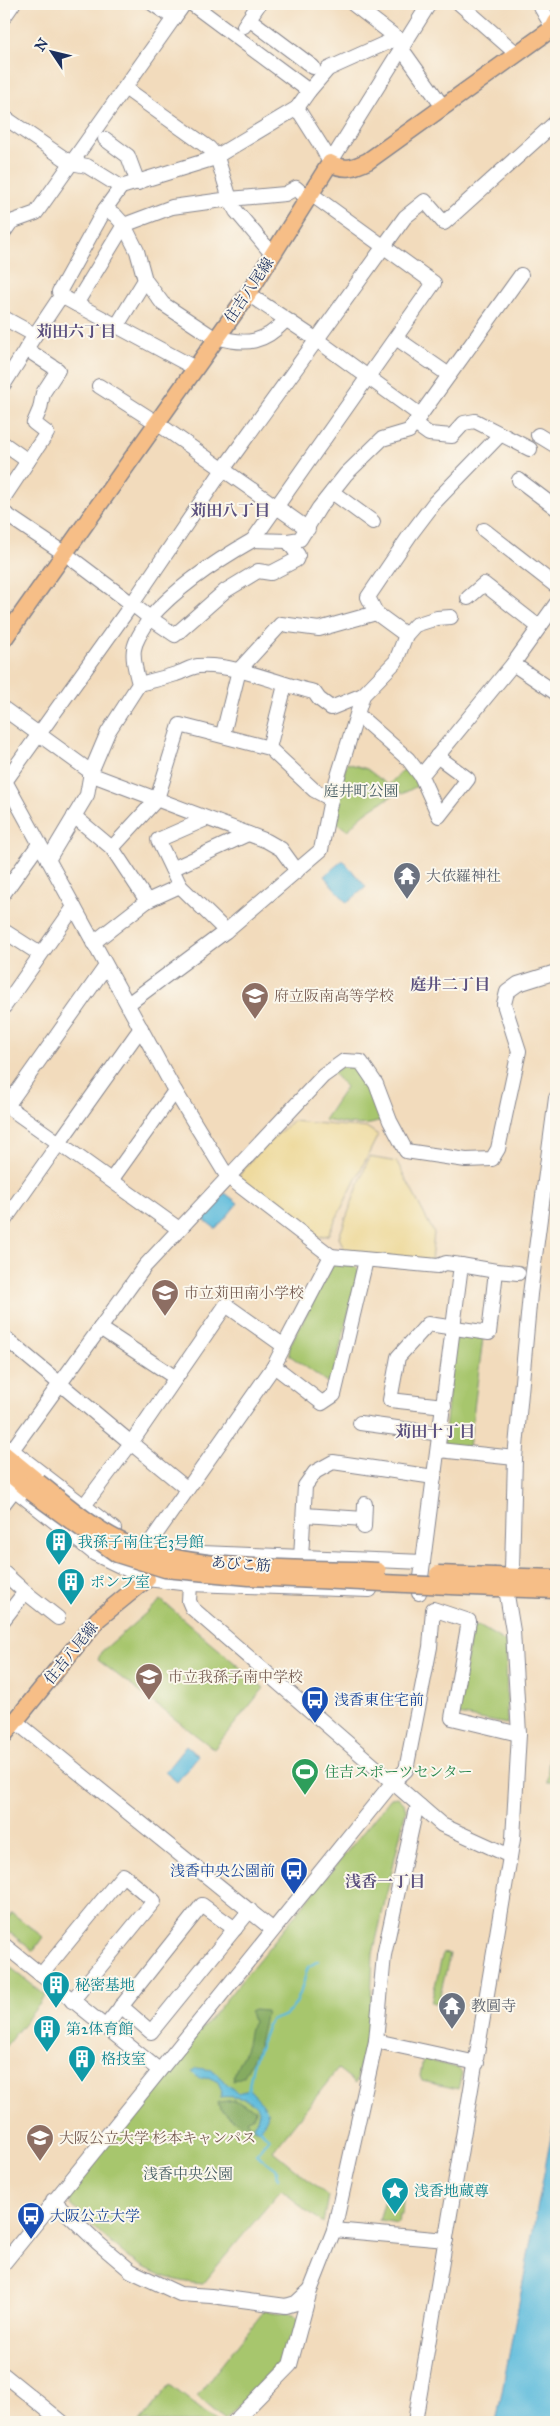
<svg xmlns="http://www.w3.org/2000/svg" width="560" height="2426" font-family="'IM FELL Great Primer','Noto Serif JP',serif">
	<style>
		.green { fill: #a7c66d; stroke: #617a66 }
		.forest { fill: #85ab60; stroke: #506d5f }
		.sand { fill: #eeda9e; stroke: #84847e }
		.water { fill: #5ebcdc; stroke: #3c769d }
		.lines { fill: none; stroke-linecap: round; stroke-linejoin: round }
		.stream { stroke: #5ebcdc; stroke-width: 2.5 }
		.minor-casing { stroke: #86858d; stroke-width: 16 }
		.major-casing { stroke: #86858d; stroke-width: 19 }
		.minor { stroke: #fff; stroke-width: 14 }
		.major { stroke: #f6be87; stroke-width: 16 }
		.major-bridge-casing { stroke: #86858d; stroke-width: 19; stroke-linecap: butt }
		.major-bridge { stroke: #f6be87; stroke-width: 16 }
		.labels { text-anchor: middle; stroke-width: 4; stroke-linejoin: round; paint-order: stroke }
		.street-label { font-size: 15px; fill: #1b2f5e; stroke: #fbf7ec }
		.park-label { font-size: 15px; fill: #455c62; stroke: #fbf7ec }
		.worship-label { font-size: 15px; fill: #5b616d; stroke: #fbf7ec; text-anchor: start }
		.education-label { font-size: 15px; fill: #785e54; stroke: #fbf7ec; text-anchor: start }
		.culture-label { font-size: 15px; fill: #0d838f; stroke: #fbf7ec; text-anchor: start }
		.transit-label { font-size: 15px; fill: #164399; stroke: #fbf7ec; text-anchor: start }
		.leisure-label { font-size: 15px; fill: #27864d; stroke: #fbf7ec; text-anchor: start }
		.neighbourhood-label { font-size: 16px; font-weight: bold; fill: #5c517f; stroke: #fbf7ec }
	</style>
	<rect width="100%" height="100%" fill="#fbf7ec"/>
	<filter id="ink" filterUnits="userSpaceOnUse"><feTurbulence type="fractalNoise" baseFrequency=".02" numOctaves="2"/><feDisplacementMap in="SourceGraphic" scale="10" xChannelSelector="R" yChannelSelector="G"/><feConvolveMatrix kernelMatrix="1 2 1 2 8 2 1 2 1" color-interpolation-filters="sRGB"/></filter>
	<filter id="wash" filterUnits="userSpaceOnUse"><feTurbulence type="fractalNoise" baseFrequency=".0096" numOctaves="4" result="noise"/><feDisplacementMap in="SourceGraphic" scale="20" xChannelSelector="R" yChannelSelector="G"/><feGaussianBlur stdDeviation="1.12" result="paint"/><feColorMatrix in="noise" values="0 0 0 0 0 0 0 0 0 0 0 0 0 0 0 0 0 1.4 0 .05"/><feComposite in="paint" operator="in"/></filter>
	<g filter="url(#wash)">
		<rect width="100%" height="100%" fill="#f2dbbc"/>
		<g class="green">
			<path d="M 347,763 L 367,769 L 388,785 L 410,764 L 421,784 L 402,794 L 399,792 C 381,803 360,813 348,831 L 331,818 Z"/>
			<path d="M 344,1065 L 361,1068 L 384,1110 L 382,1120 C 365,1129 342,1123 324,1120 L 346,1087 L 333,1073 Z"/>
			<polygon points="334,1263 355,1266 359,1270 331,1385 289,1355 290,1345"/>
			<polygon points="462,1334 483,1338 469,1448 446,1445 444,1442 454,1343"/>
			<polygon points="161,1600 264,1688 214,1749 98,1660 101,1652"/>
			<polygon points="479,1626 506,1642 507,1724 458,1715 472,1627"/>
			<polygon points="551,1730 556,1730 556,1782 547,1782"/>
			<path d="M 398,1797 L 404,1803 L 406,1809 L 373,1954 L 370,2023 L 356,2083 L 338,2069 L 273,2151 L 328,2196 L 323,2223 L 281,2190 L 202,2284 C 140,2279 115,2246 72,2206 L 68,2197 L 71,2189 L 391,1798 Z"/>
			<polygon points="12,1913 43,1937 33,1951 4,1928 4,1924"/>
			<polygon points="443,1953 450,1954 438,2004 431,2002"/>
			<polygon points="4,1962 46,1996 4,2048"/>
			<polygon points="423,2059 458,2068 462,2073 458,2089 422,2081 420,2076"/>
			<polygon points="390,2183 404,2185 402,2214 399,2214 398,2223 379,2220"/>
			<polygon points="264,2311 294,2314 298,2319 287,2355 225,2420 197,2396"/>
			<polygon points="170,2385 217,2422 140,2422"/>
		</g>
		<g class="forest">
			<path d="M 254,2010 L 266,2011 L 258,2048 L 244,2076 L 233,2081 C 235,2067 243,2058 247,2044 C 249,2036 248,2029 253,2022 L 250,2012 Z"/>
			<polygon points="235,2100 255,2109 254,2116 247,2120 252,2126 245,2128 220,2109 218,2102"/>
		</g>
		<g class="sand">
			<polygon points="292,1121 368,1128 378,1135 328,1235 315,1238 237,1178 257,1153"/>
			<polygon points="369,1157 397,1162 434,1233 431,1261 345,1252 339,1237"/>
		</g>
		<g class="water">
			<polygon points="343,860 366,887 347,903 324,876"/>
			<polygon points="225,1193 238,1203 216,1229 203,1219"/>
			<polygon points="186,1746 198,1756 177,1782 165,1772"/>
			<path d="M 197,2068 L 212,2070 L 237,2093 L 250,2090 C 264,2106 277,2111 258,2130 L 253,2127 C 271,2101 240,2095 220,2097 L 222,2091 L 218,2082 L 208,2077 L 199,2079 L 192,2072 Z"/>
			<polygon points="556,2111 556,2422 496,2422"/>
		</g>
		<g class="lines">
			<g class="stream">
				<path d="M 248,2091 L 253,2064 L 268,2025 L 272,2019 C 299,2017 301,1988 308,1967 L 318,1961"/>
				<polyline points="260,2129 269,2138 256,2154 277,2170 278,2178"/>
			</g>
		</g>
	</g>
	<g filter="url(#ink)">
		<g class="lines">
			<defs>
				<g id="minor">
					<polyline points="153,4 174,18 184,4"/>
					<polyline points="192,4 309,91 297,108 323,149 330,163"/>
					<polyline points="353,4 397,38"/>
					<polyline points="460,4 517,54"/>
					<polyline points="539,4 553,28"/>
					<polyline points="4,17 13,4"/>
					<polyline points="249,19 313,67"/>
					<polyline points="244,26 259,4"/>
					<polyline points="401,48 443,107"/>
					<polyline points="309,91 328,69 397,38 404,43"/>
					<polyline points="4,117 71,163 87,166 121,187"/>
					<polyline points="105,139 128,156 138,183"/>
					<polyline points="330,163 429,4"/>
					<path d="M 311,194 L 434,283 L 253,540 C 216,561 178,586 150,618 L 175,635 L 225,591 L 258,571 L 271,573 L 296,560 L 298,555 L 288,541 L 300,539 L 319,508 L 346,474 L 382,439 L 409,431 L 521,275"/>
					<polyline points="105,209 115,215 124,225 172,207 230,199 217,157 209,148 125,88"/>
					<polyline points="124,225 137,251 145,280 163,304 216,339"/>
					<polyline points="4,232 11,222 36,213 174,18"/>
					<polyline points="273,255 236,211 230,199 285,194 296,188 308,199"/>
					<polyline points="248,294 317,340 420,415"/>
					<polyline points="61,296 195,368"/>
					<polyline points="76,304 124,225"/>
					<polyline points="4,318 35,335 4,384"/>
					<polyline points="116,327 145,280"/>
					<polyline points="35,335 61,296 59,292 105,209 121,187 212,159 297,108"/>
					<path d="M 217,337 C 247,346 264,343 286,320"/>
					<polyline points="396,338 449,375"/>
					<polyline points="99,386 157,423 308,529"/>
					<polyline points="415,424 429,434 452,436 464,423 475,421 530,449"/>
					<polyline points="538,435 556,446"/>
					<polyline points="4,444 28,461 47,433 34,423 40,409 43,393 58,370 26,349"/>
					<polyline points="519,480 556,508"/>
					<polyline points="332,492 373,522"/>
					<polyline points="4,497 28,461"/>
					<polyline points="4,513 71,558 132,604 4,783"/>
					<polyline points="484,530 556,586"/>
					<polyline points="253,540 288,541"/>
					<polyline points="468,598 484,584 539,627"/>
					<polyline points="406,635 376,613 368,597 410,535 435,502 497,438 498,433"/>
					<polyline points="513,664 556,693"/>
					<path d="M 139,684 C 151,681 164,678 176,674 C 183,672 191,667 198,666 C 234,663 278,684 314,692 L 319,699 L 331,708 L 363,695"/>
					<polyline points="4,709 91,772"/>
					<polyline points="358,715 408,759 421,776 439,816 468,779 437,756"/>
					<polyline points="223,734 239,670 281,624 319,629 376,613"/>
					<polyline points="269,748 285,685"/>
					<polyline points="90,774 267,841 281,849 297,871"/>
					<polyline points="421,776 513,664 556,604"/>
					<polyline points="4,779 175,1091 227,1176 331,1256"/>
					<polyline points="74,816 112,848 147,901"/>
					<polyline points="112,848 157,799 180,725 269,748 314,790 331,799"/>
					<path d="M 48,860 L 87,795 L 91,772 L 108,732 L 139,684 C 130,649 131,648 150,618 L 132,604 L 222,471 L 405,217 L 425,201 L 444,223 L 556,122"/>
					<polyline points="172,869 248,834"/>
					<polyline points="180,886 158,840 206,819"/>
					<polyline points="4,893 39,844"/>
					<polyline points="4,931 40,954"/>
					<polyline points="93,943 147,901 180,886 226,931"/>
					<polyline points="128,1004 226,931 321,850 331,799 363,695 396,661 406,635 415,625 437,618 451,617"/>
					<polyline points="4,1007 74,907"/>
					<polyline points="141,1028 59,1143 179,1229"/>
					<polyline points="4,1104 59,1143 4,1221"/>
					<polyline points="7,1106 106,966"/>
					<polyline points="112,1179 175,1091"/>
					<polyline points="496,1271 518,1273"/>
					<polyline points="100,1328 176,1378"/>
					<polyline points="4,1337 131,1443 83,1507"/>
					<polyline points="274,1366 322,1403 334,1395 366,1260"/>
					<polyline points="444,1406 390,1400 398,1357 428,1324 489,1333 496,1271 461,1265"/>
					<polyline points="360,1423 441,1434"/>
					<polyline points="4,1444 114,1529"/>
					<polyline points="12,1450 145,1266 323,1076 344,1061 361,1062 376,1084 390,1121 406,1151 466,1160 492,1159 498,1149 519,1051 504,1004 507,992 518,984 556,972"/>
					<polyline points="439,1450 515,1458"/>
					<polyline points="4,1481 95,1554 147,1579 190,1584 370,1590"/>
					<polyline points="186,1488 131,1443 226,1305 284,1346 331,1256 438,1266 446,1263 461,1265 419,1593"/>
					<polyline points="4,1503 14,1490"/>
					<polyline points="304,1515 364,1519"/>
					<polyline points="364,1527 365,1504"/>
					<polyline points="149,1544 274,1366 284,1346"/>
					<polyline points="178,1552 423,1562"/>
					<polyline points="301,1558 305,1486 315,1472 333,1462 434,1477"/>
					<polyline points="4,1573 25,1592 4,1619"/>
					<polyline points="190,1584 189,1601 192,1608 420,1806 442,1825 510,1856"/>
					<polyline points="25,1592 58,1618"/>
					<polyline points="15,1721 272,1929"/>
					<polyline points="4,1945 159,2070"/>
					<polyline points="41,1975 123,1875 154,1901 72,2001"/>
					<polyline points="121,2006 151,2032 250,1910"/>
					<polyline points="105,2027 202,1905 235,1929"/>
					<polyline points="376,2041 477,2063"/>
					<polyline points="53,2200 98,2243 131,2271 180,2294 211,2296 286,2306 296,2303 309,2291"/>
					<polyline points="334,2230 446,2240"/>
					<polyline points="4,2263 393,1782 406,1770 430,1647 433,1609 469,1621 452,1718 519,1734"/>
					<polyline points="4,2375 62,2422"/>
					<polyline points="234,2422 290,2365 310,2291 334,2230 376,2041 384,1955 415,1813 420,1806"/>
					<polyline points="415,2422 513,1839 519,1734 513,1631 507,1595 512,1569 515,1458 530,1294 556,1098"/>
				</g>
				<g id="major">
					<path d="M 4,639 L 248,294 L 330,163 C 345,171 353,168 368,161 L 553,28 L 556,22"/>
					<polyline points="4,1454 38,1482"/>
					<polyline points="4,1469 31,1492"/>
					<polyline points="495,1576 556,1578"/>
					<polyline points="495,1588 556,1590"/>
					<polyline points="4,1735 98,1619 147,1579"/>
				</g>
			</defs>
			<use href="#minor" class="minor-casing"/>
			<use href="#major" class="major-casing"/>
			<use href="#minor" class="minor"/>
			<use href="#major" class="major"/>
			<defs>
				<g id="major-bridge">
					<path d="M 38,1482 C 65,1503 93,1529 125,1543 C 196,1573 301,1567 378,1571"/>
					<polyline points="31,1492 117,1554 165,1569 249,1577 495,1588"/>
					<polyline points="438,1574 495,1576"/>
				</g>
			</defs>
			<use href="#major-bridge" class="major-bridge-casing"/>
			<use href="#major-bridge" class="major-bridge"/>
		</g>
	</g>
	<defs>
		<symbol id="temple-pin" viewBox="-11 -11 22 30"><path d="M0 17L-7.5 6A9.5 9.5 0 1 1 7.5 6Z" fill="#6b7280" stroke="#fbf7ec"/><path d="M0-6L5-2H3V0L6.5 2.5H4V6H1.5V3h-3V6H-4V2.5H-6.5L-3 0V-2H-5Z" fill="#fff"/></symbol>
		<symbol id="school-pin" viewBox="-11 -11 22 30"><path d="M0 17L-7.5 6A9.5 9.5 0 1 1 7.5 6Z" fill="#8d6e63" stroke="#fbf7ec"/><path d="M0-5L7-2L0 1L-7-2ZM-4 1L0 2.5L4 1V4Q0 6-4 4Z" fill="#fff"/></symbol>
		<symbol id="building-pin" viewBox="-11 -11 22 30"><path d="M0 17L-7.5 6A9.5 9.5 0 1 1 7.5 6Z" fill="#0f9aa8" stroke="#fbf7ec"/><path d="M-4-6H4V6H1V3H-1V6H-4ZM-2.5-4.3h1.7v1.8h-1.7ZM.8-4.3h1.7v1.8H.8ZM-2.5-1h1.7V.8h-1.7ZM.8-1h1.7V.8H.8Z" fill="#fff"/></symbol>
		<symbol id="bus-pin" viewBox="-11 -11 22 30"><path d="M0 17L-7.5 6A9.5 9.5 0 1 1 7.5 6Z" fill="#1a4fb4" stroke="#fbf7ec"/><path d="M-5-6H5V4H4V6H2V4H-2V6H-4V4H-5ZM-3.5-4V0h7V-4ZM-3.5 1.2v1.5H-2V1.2ZM2 1.2v1.5H3.5V1.2Z" fill="#fff"/></symbol>
		<symbol id="stadium-pin" viewBox="-11 -11 22 30"><path d="M0 17L-7.5 6A9.5 9.5 0 1 1 7.5 6Z" fill="#2e9e5b" stroke="#fbf7ec"/><path d="M0-5a6.5 5 0 1 0 0 10a6.5 5 0 1 0 0-10ZM-3.5-1.8h7v3.6h-7Z" fill="#fff"/></symbol>
		<symbol id="university-pin" viewBox="-11 -11 22 30"><path d="M0 17L-7.5 6A9.5 9.5 0 1 1 7.5 6Z" fill="#8d6e63" stroke="#fbf7ec"/><path d="M0-5L7-2L0 1L-7-2ZM-4 1L0 2.5L4 1V4Q0 6-4 4Z" fill="#fff"/></symbol>
		<symbol id="sight-pin" viewBox="-11 -11 22 30"><path d="M0 17L-7.5 6A9.5 9.5 0 1 1 7.5 6Z" fill="#0f9aa8" stroke="#fbf7ec"/><path d="M0-6L1.8-2.2L6-1.7L2.9 1.2L3.7 5.4L0 3.3L-3.7 5.4L-2.9 1.2L-6-1.7L-1.8-2.2Z" fill="#fff"/></symbol>
	</defs>
	<g fill-rule="evenodd">
		<use href="#temple-pin" x="391" y="860" width="32" height="43"/>
		<use href="#school-pin" x="239" y="980" width="32" height="43"/>
		<use href="#school-pin" x="149" y="1277" width="32" height="43"/>
		<use href="#building-pin" x="43" y="1526" width="32" height="43"/>
		<use href="#building-pin" x="55" y="1566" width="32" height="43"/>
		<use href="#school-pin" x="133" y="1661" width="32" height="43"/>
		<use href="#bus-pin" x="299" y="1684" width="32" height="43"/>
		<use href="#stadium-pin" x="289" y="1756" width="32" height="43"/>
		<use href="#bus-pin" x="278" y="1855" width="32" height="43"/>
		<use href="#building-pin" x="40" y="1969" width="32" height="43"/>
		<use href="#temple-pin" x="436" y="1990" width="32" height="43"/>
		<use href="#building-pin" x="31" y="2013" width="32" height="43"/>
		<use href="#building-pin" x="66" y="2043" width="32" height="43"/>
		<use href="#university-pin" x="24" y="2122" width="32" height="43"/>
		<use href="#sight-pin" x="379" y="2175" width="32" height="43"/>
		<use href="#bus-pin" x="15" y="2200" width="32" height="43"/>
	</g>
	<g class="labels">
		<g class="street-label">
			<text transform="translate(249 290) rotate(-56)" y="5">住吉八尾線</text>
			<text transform="translate(241 1564) rotate(4)" y="5">あびこ筋</text>
			<text transform="translate(71 1653) rotate(-51)" y="5">住吉八尾線</text>
		</g>
		<g class="park-label">
			<text x="361" y="796">庭井町公園</text>
			<text x="188" y="2179">浅香中央公園</text>
		</g>
		<g class="worship-label">
			<text x="426" y="881">大依羅神社</text>
			<text x="471" y="2011">教圓寺</text>
		</g>
		<g class="education-label">
			<text x="274" y="1001">府立阪南高等学校</text>
			<text x="184" y="1298">市立苅田南小学校</text>
			<text x="168" y="1682">市立我孫子南中学校</text>
			<text x="59" y="2143">大阪公立大学 杉本キャンパス</text>
		</g>
		<g class="culture-label">
			<text x="78" y="1547">我孫子南住宅3号館</text>
			<text x="90" y="1587">ポンプ室</text>
			<text x="75" y="1990">秘密基地</text>
			<text x="66" y="2034">第2体育館</text>
			<text x="101" y="2064">格技室</text>
			<text x="414" y="2196">浅香地蔵尊</text>
		</g>
		<g class="transit-label">
			<text x="334" y="1705">浅香東住宅前</text>
			<text x="275" y="1876" text-anchor="end">浅香中央公園前</text>
			<text x="50" y="2221">大阪公立大学</text>
		</g>
		<g class="leisure-label">
			<text x="324" y="1777">住吉スポーツセンター</text>
		</g>
		<g class="neighbourhood-label">
			<text x="76" y="337">苅田六丁目</text>
			<text x="230" y="516">苅田八丁目</text>
			<text x="450" y="990">庭井二丁目</text>
			<text x="435" y="1437">苅田十丁目</text>
			<text x="385" y="1887">浅香一丁目</text>
		</g>
	</g>
	<rect width="560" height="2426" fill="none" stroke="#fbf7ec" stroke-width="20"/>
	<g transform="translate(52 52) rotate(305)" stroke="#fbf7ec" stroke-width="4" paint-order="stroke">
	<path d="M0-4L9 19L0 12L-9 19Z" fill="#1b2f5e"/>
	<text y="-8" font-size="14" font-weight="bold" text-anchor="middle" fill="#1b2f5e">N</text>
	</g>
</svg>
